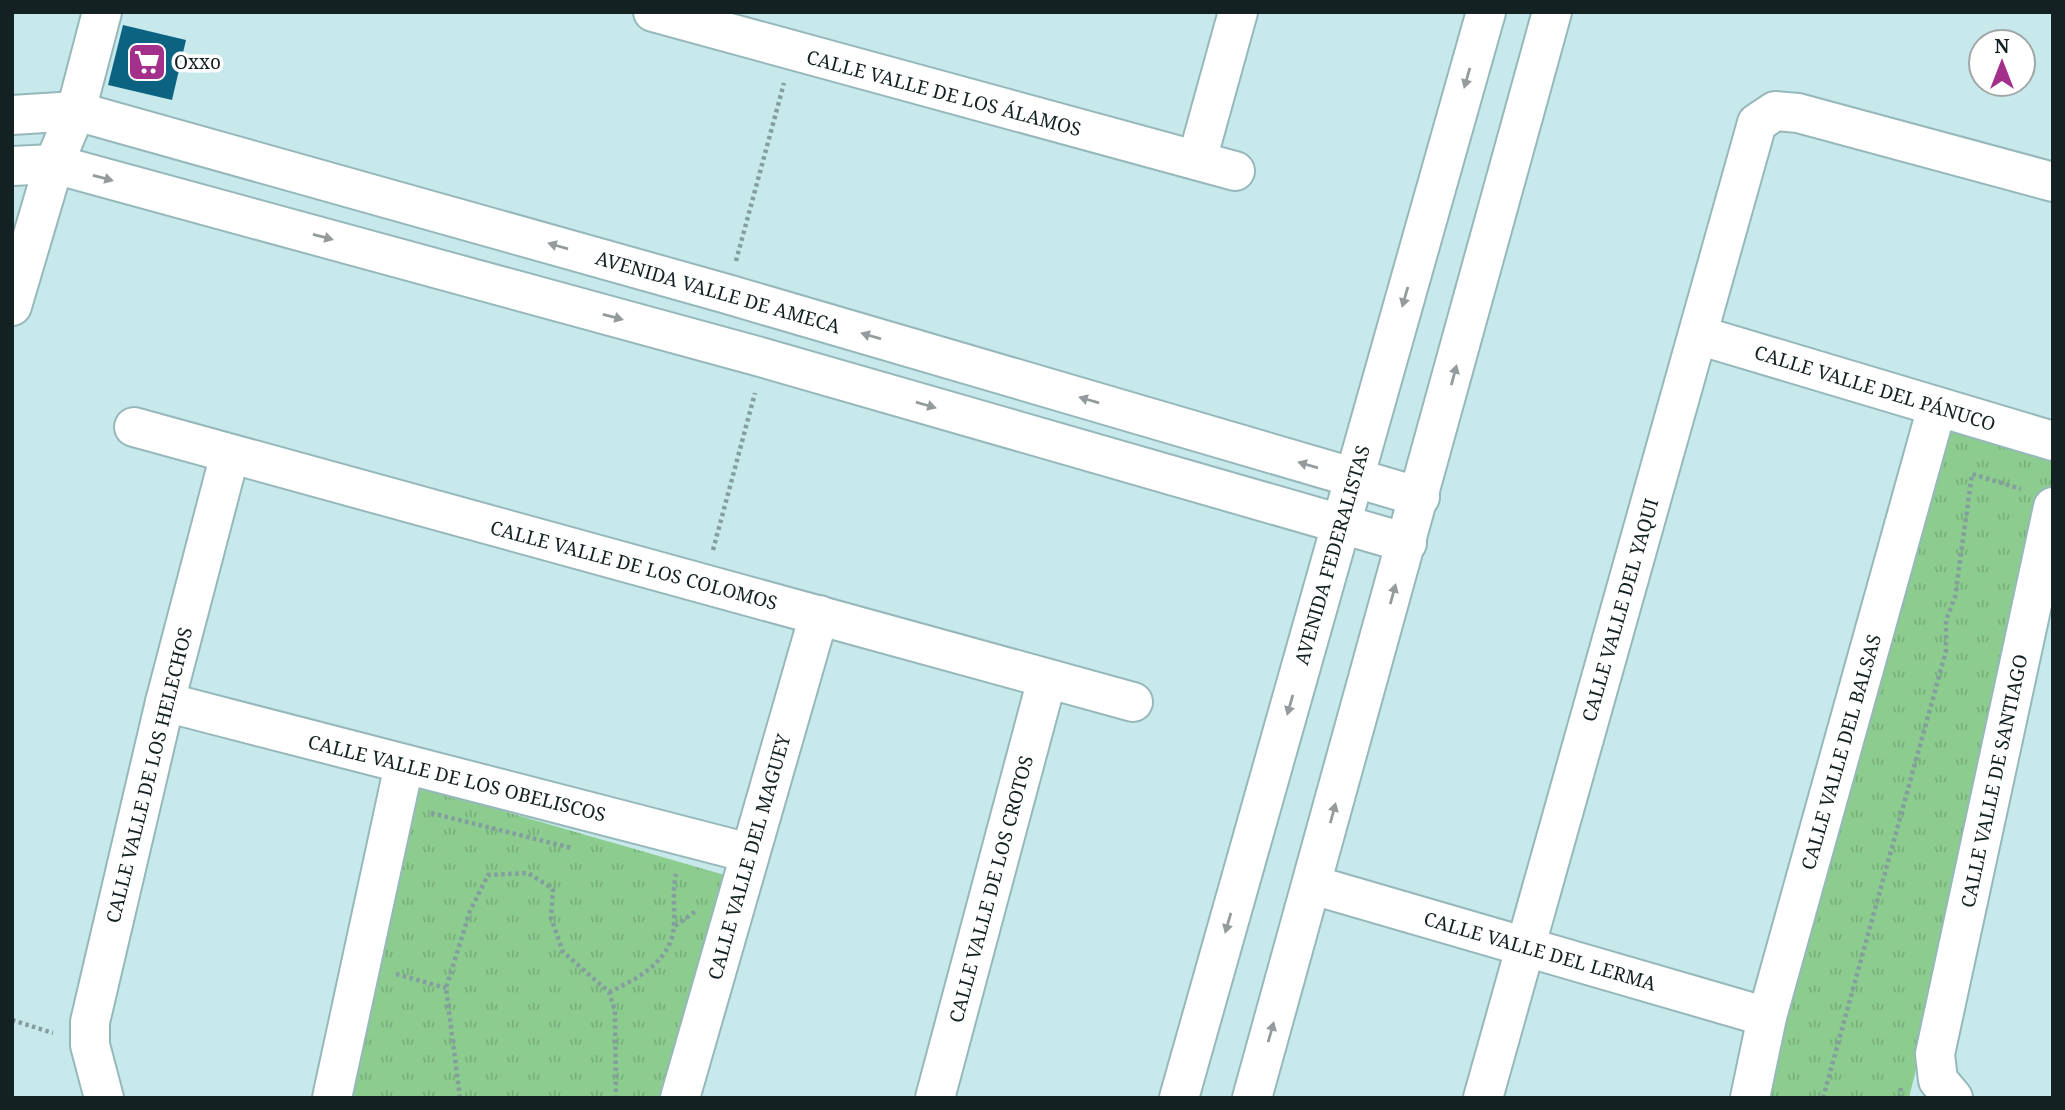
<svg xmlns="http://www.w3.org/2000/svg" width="2065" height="1110" font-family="'Noto Serif',serif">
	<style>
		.park { fill: url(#park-tufts) }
		.building { fill: #0c6381 }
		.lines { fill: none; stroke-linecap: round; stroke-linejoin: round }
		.minor-casing { stroke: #97b8ba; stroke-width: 42 }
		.tertiary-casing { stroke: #97b8ba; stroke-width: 42 }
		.path { stroke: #849e9f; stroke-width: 4.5; stroke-dasharray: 3.5 3.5; stroke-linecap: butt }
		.minor { stroke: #fff; stroke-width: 38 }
		.tertiary { stroke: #fff; stroke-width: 38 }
		.oneway { fill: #959b9c }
		.labels { text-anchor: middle; stroke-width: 7; stroke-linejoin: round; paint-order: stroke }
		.poi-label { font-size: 19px; fill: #142122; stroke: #fff; text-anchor: start }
		.street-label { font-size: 19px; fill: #142122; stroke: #fff }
	</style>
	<defs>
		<pattern id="park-tufts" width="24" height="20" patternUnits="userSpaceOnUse" patternTransform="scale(1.75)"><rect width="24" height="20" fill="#8ccc8f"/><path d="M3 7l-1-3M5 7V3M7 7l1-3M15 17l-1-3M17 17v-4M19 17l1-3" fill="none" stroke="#78af7b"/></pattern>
	</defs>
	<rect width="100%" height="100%" fill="#c7e9eb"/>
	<g class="park">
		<polygon points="1939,422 2053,452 2053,502 1909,1098 1759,1098"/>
		<polygon points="409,784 735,878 667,1098 340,1098"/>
	</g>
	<polygon class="building" points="123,25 186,40 172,100 108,85"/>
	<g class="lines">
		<defs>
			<g id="minor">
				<polyline points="653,12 1235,171"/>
				<polyline points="12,115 76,111 727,294 1420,497"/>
				<polyline points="1197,160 1238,12"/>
				<polyline points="12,166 54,164 764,358 1407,543"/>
				<polyline points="12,306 54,164 76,111 102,12"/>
				<polyline points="1698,335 2053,441"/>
				<polyline points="134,427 1133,702"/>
				<polyline points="165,702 749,853"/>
				<polyline points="1313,885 1767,1017"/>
				<polyline points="104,1098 90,1045 90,1022 165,702 230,454"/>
				<polyline points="332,1098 404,765"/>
				<polyline points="680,1098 819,615"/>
				<polyline points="935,1098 1047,679"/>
				<polyline points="1483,1098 1757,123 1775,111 1798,113 2053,182"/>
				<polyline points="1750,1098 1767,1017 1937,407"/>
				<polyline points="1953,1098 1938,1080 1935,1054 2053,507"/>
			</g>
			<g id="tertiary">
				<polyline points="1179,1098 1486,12"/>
				<polyline points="1252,1098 1552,12"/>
			</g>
		</defs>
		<use href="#minor" class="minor-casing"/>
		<use href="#tertiary" class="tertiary-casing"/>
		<g class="path">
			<polyline points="736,261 784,83"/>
			<polyline points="713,550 755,393"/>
			<polyline points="431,813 572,848"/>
			<polyline points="675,926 696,911"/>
			<polyline points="396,974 446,988"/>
			<path d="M 609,992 C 638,979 673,960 674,924 C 675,906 672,893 676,874"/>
			<polyline points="12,1020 53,1033"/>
			<polyline points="460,1098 446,988 470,911 488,875 528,873 553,889 551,918 563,952 609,992 615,1011 616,1098"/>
			<polyline points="1823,1098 1946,651 1946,620 1955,597 1972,474 2021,489"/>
			<polyline points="1899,1098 1901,1088"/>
		</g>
		<use href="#minor" class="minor"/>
		<use href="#tertiary" class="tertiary"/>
	</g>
	<defs><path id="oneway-solid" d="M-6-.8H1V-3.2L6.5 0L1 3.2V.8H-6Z" transform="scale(1.75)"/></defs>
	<g class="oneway">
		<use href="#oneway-solid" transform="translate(1467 78) rotate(106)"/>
		<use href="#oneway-solid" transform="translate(103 178) rotate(15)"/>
		<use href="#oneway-solid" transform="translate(323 237) rotate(15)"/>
		<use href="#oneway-solid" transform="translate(558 246) rotate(-164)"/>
		<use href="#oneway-solid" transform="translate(1405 297) rotate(106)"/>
		<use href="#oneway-solid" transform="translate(613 317) rotate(15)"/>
		<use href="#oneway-solid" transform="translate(871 336) rotate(-164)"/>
		<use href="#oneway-solid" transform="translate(1454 375) rotate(-75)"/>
		<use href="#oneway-solid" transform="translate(1089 400) rotate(-164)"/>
		<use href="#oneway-solid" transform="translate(926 405) rotate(16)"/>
		<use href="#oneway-solid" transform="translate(1308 465) rotate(-164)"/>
		<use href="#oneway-solid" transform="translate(1393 594) rotate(-75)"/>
		<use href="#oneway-solid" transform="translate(1290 705) rotate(106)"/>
		<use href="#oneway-solid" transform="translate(1333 813) rotate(-75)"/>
		<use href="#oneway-solid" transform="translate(1228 923) rotate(106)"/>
		<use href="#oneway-solid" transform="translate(1271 1032) rotate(-74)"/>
	</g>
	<defs>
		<symbol id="supermarket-square" viewBox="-11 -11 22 22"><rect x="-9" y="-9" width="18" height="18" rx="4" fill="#a3308a" stroke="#fff"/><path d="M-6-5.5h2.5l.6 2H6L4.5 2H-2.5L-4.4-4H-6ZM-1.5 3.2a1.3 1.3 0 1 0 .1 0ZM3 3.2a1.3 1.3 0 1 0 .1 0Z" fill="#fff"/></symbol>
	</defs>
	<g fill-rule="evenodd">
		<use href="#supermarket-square" x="125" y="40" width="44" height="44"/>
	</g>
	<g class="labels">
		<g class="poi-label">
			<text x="174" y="69">Oxxo</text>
		</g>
		<g class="street-label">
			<text transform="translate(944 93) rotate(15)" y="7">CALLE VALLE DE LOS ÁLAMOS</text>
			<text transform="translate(718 292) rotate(16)" y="7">AVENIDA VALLE DE AMECA</text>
			<text transform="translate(1875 388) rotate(17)" y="7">CALLE VALLE DEL PÁNUCO</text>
			<text transform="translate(1332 555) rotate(-74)" y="7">AVENIDA FEDERALISTAS</text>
			<text transform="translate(634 565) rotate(15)" y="7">CALLE VALLE DE LOS COLOMOS</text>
			<text transform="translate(1620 610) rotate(-74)" y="7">CALLE VALLE DEL YAQUI</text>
			<text transform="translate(1841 752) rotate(-74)" y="7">CALLE VALLE DEL BALSAS</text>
			<text transform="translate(149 775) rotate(-76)" y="7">CALLE VALLE DE LOS HELECHOS</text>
			<text transform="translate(457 778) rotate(14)" y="7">CALLE VALLE DE LOS OBELISCOS</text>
			<text transform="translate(1994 781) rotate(-78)" y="7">CALLE VALLE DE SANTIAGO</text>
			<text transform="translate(749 857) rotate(-74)" y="7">CALLE VALLE DEL MAGUEY</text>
			<text transform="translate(991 889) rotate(-75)" y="7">CALLE VALLE DE LOS CROTOS</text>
			<text transform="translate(1540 951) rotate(16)" y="7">CALLE VALLE DEL LERMA</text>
		</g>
	</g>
	<rect width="2065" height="1110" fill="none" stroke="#142122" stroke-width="28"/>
	<g transform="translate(2002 63)"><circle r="33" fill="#ffffff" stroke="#a1a6a7" stroke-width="2"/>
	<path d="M0-5L12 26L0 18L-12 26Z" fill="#a3308a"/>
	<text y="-10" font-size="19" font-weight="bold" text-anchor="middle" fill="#142122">N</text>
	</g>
</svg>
